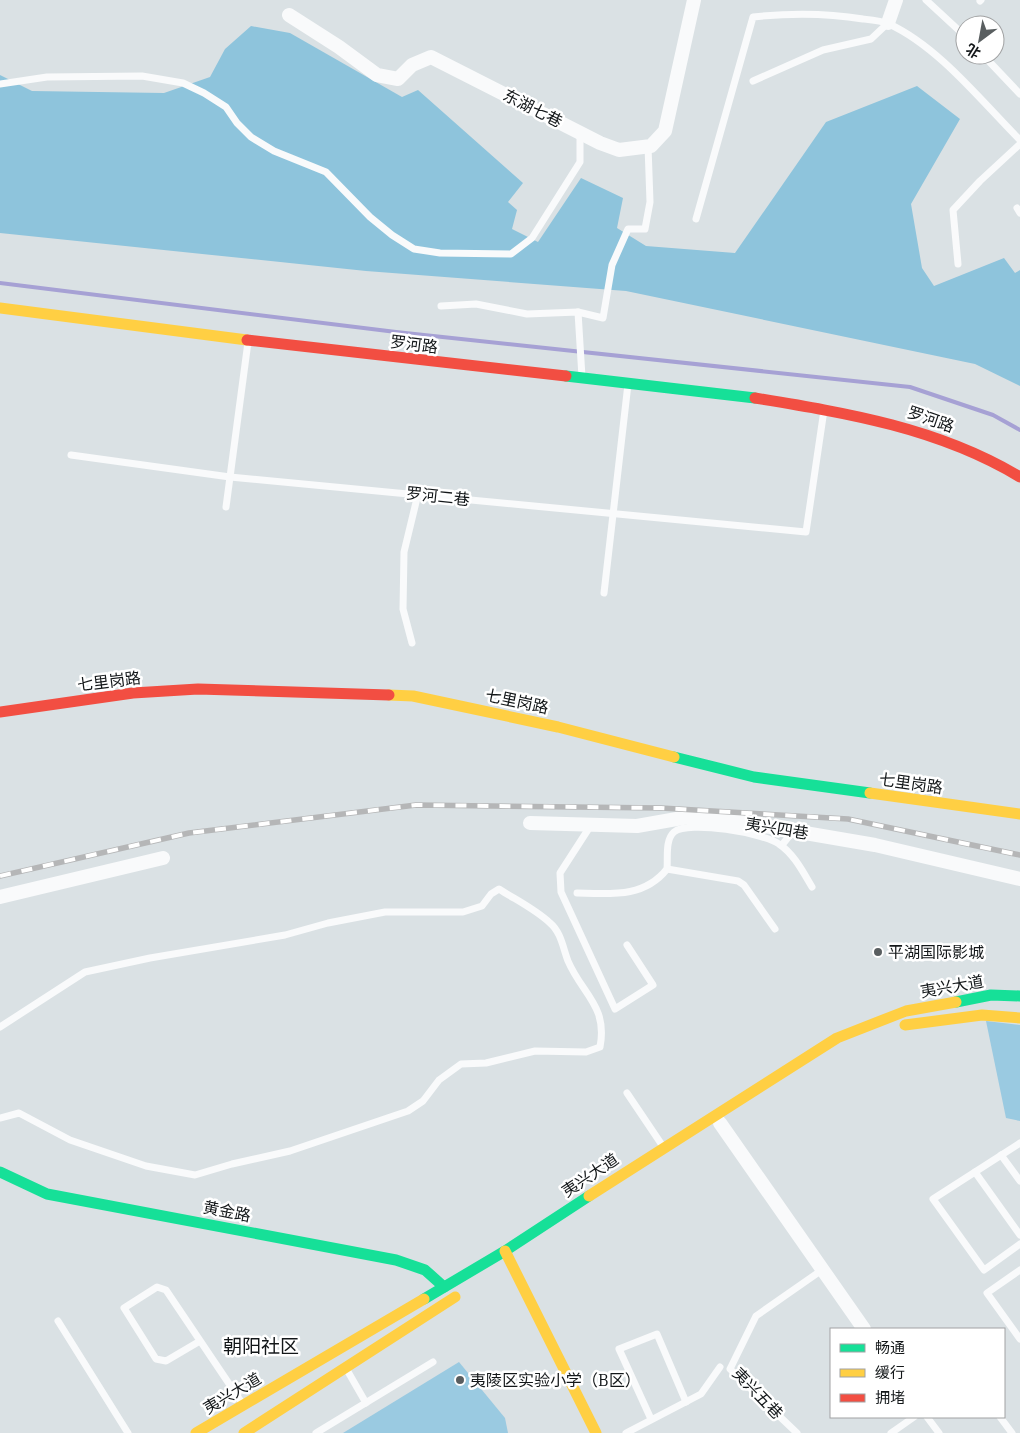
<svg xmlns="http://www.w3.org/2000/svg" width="1020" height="1433" font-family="'IBM Plex Serif','Noto Sans SC',serif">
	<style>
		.green { fill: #9acae1 }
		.forest { fill: #8ec4dc }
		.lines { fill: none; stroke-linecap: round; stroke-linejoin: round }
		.stream { stroke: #a6a1d4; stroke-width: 4 }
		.lane { stroke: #f9fafb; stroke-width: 7 }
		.street { stroke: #f9fafb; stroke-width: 14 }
		.fast { stroke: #16e098; stroke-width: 11 }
		.slow { stroke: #ffcf43; stroke-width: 11 }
		.jam { stroke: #f24e42; stroke-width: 11 }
		.rail-casing { stroke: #b5b6b7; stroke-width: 5.5 }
		.rail { stroke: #fff; stroke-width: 4; stroke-dasharray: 11; stroke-linecap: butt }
		.poi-dot { fill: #595e60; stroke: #fff; stroke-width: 2 }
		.labels { text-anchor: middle; stroke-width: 5; stroke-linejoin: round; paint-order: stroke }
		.street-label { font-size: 16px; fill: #131719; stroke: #fff }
		.poi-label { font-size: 16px; fill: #131719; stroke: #fff; text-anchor: start }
		.quarter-label { font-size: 19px; fill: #131719; stroke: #fff }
	</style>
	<rect width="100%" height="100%" fill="#dae1e4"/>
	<g class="green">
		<polygon points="986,1021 1020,1025 1020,1121 1006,1118"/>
		<polygon points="459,1362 505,1418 508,1433 343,1433"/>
	</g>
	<polygon class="forest" points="251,26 290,33 402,97 418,90 523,183 508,202 517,210 512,229 538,242 581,178 623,198 617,228 646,246 735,253 826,122 917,86 960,119 911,204 922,268 934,286 1004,258 1015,273 1020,270 1020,386 975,364 626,291 366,271 0,233 0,75 32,91 164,93 210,77 225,49"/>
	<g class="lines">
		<polyline class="stream" points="0,283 396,332 910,387 993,415 1020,430"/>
		<g class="lane">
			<polyline points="926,0 965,36"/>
			<polyline points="980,1 981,0"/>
			<polyline points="983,55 1020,94"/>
			<polyline points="753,81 823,50 871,39 888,23"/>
			<polyline points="0,84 47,77 142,76 183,83 204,93 226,107 237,123 251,137 274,151 326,172 370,217 392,235 414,249 440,253 511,254 532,238 580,162 580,133"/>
			<polyline points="1017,208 1020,213"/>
			<path d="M 696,219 L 753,17 C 790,13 826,13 863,19 C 872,20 882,21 889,24 C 939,47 982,102 1020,140"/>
			<polyline points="958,264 953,210 980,181 1020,144"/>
			<polyline points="441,306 476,304 527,314 578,312 603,318 612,265 628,229 645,229 650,202 648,146"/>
			<polyline points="578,312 582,377"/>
			<polyline points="71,455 230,477 806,532 824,410"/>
			<polyline points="226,507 248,342"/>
			<polyline points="604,593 628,384"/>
			<polyline points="412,643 403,609 404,552 418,494"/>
			<polyline points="591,825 560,873 561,892 615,1009 653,985 627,945"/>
			<polyline points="782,845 794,830"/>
			<polyline points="667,869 738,881 744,885 775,929"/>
			<path d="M 577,893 C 611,894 644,898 667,869 C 668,857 665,840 674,832 C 688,820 764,833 779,844 C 794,854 803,872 812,887"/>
			<path d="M 0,1027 L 85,972 L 150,958 L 285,935 L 328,923 L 385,912 L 463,912 L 482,906 L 491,894 L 499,889 C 516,900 535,909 550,923 C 561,932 563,948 568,961 C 582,994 608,1006 600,1047 L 586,1052 L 535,1051 L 486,1063 L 461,1064 L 439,1080 L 423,1101 L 408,1111 L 290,1151 L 232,1164 L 195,1175 L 146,1166 L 70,1140 L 19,1113 L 0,1118"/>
			<polyline points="627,1093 662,1145"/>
			<polyline points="1020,1143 933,1199 984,1270 1020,1244"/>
			<polyline points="1001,1155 1020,1181"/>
			<polyline points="975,1172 1020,1235"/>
			<polyline points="1020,1270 987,1293 1020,1339"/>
			<polyline points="58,1321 128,1433"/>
			<polyline points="200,1341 166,1361 156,1359 124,1308 157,1287 166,1290 242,1403"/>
			<polyline points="347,1370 366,1403"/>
			<polyline points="927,1417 939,1433"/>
			<polyline points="1000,1417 1012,1433"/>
			<polyline points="651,1419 619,1349 657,1334 686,1402"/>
			<polyline points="316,1433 433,1362"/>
			<polyline points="626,1433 701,1394 720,1367"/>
			<polyline points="797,1433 730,1369 756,1316 822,1270"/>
			<polyline points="891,1433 914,1417"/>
		</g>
		<g class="street">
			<polyline points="289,15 339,47 377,75 398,79 412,65 431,57 600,143 619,150 651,146 665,131 694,0"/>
			<polyline points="888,23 896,0"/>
			<polyline points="530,823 637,826 688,817 741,822 875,845 1020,879"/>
			<polyline points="0,897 163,858"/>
			<polyline points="720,1123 864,1329"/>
		</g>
		<g class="fast">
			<polyline points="566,376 755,398"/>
			<polyline points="674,757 754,777 870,793"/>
			<polyline points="956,1002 991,995 1020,996"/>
			<polyline points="0,1172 47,1194 396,1260 425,1270 444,1287"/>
			<polyline points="424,1299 505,1251 589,1196"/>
		</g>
		<g class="slow">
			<polyline points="0,308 247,340"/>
			<polyline points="389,695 413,696 558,727 674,757"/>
			<polyline points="870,793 1020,814"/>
			<polyline points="905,1025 982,1015 1020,1018"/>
			<polyline points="589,1196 837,1038 906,1011 956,1002"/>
			<polyline points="505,1251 596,1433"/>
			<polyline points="196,1433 424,1299"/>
			<polyline points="244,1433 455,1297"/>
		</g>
		<g class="jam">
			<polyline points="247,340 566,376"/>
			<path d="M 755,398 C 847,413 939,428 1020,477"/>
			<polyline points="0,712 133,693 198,689 389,695"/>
		</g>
		<defs>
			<polyline id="rail" points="0,876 189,833 416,805 661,808 848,819 1020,855"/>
		</defs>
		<use href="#rail" class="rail-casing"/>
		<use href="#rail" class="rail"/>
	</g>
	<g class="poi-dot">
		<circle cx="878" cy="952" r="5"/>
		<circle cx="460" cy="1380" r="5"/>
	</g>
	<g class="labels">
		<g class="street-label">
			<text transform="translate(533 108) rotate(27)" y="6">东湖七巷</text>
			<text transform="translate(414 344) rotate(7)" y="6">罗河路</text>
			<text transform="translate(931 419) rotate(19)" y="6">罗河路</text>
			<text transform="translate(438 496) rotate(6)" y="6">罗河二巷</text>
			<text transform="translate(109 681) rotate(-7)" y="6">七里岗路</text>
			<text transform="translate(517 701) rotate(12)" y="6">七里岗路</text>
			<text transform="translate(911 783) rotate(8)" y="6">七里岗路</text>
			<text transform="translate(777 828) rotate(9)" y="6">夷兴四巷</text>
			<text transform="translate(952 986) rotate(-10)" y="6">夷兴大道</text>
			<text transform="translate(590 1175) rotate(-34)" y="6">夷兴大道</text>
			<text transform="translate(227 1211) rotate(11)" y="6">黄金路</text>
			<text transform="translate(232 1393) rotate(-31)" y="6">夷兴大道</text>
			<text transform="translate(758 1393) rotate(46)" y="6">夷兴五巷</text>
		</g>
		<g class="poi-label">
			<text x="888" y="958">平湖国际影城</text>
			<text x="470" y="1386">夷陵区实验小学（B区）</text>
		</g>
		<g class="quarter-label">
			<text x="261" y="1353">朝阳社区</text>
		</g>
	</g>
	<rect x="830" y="1328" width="175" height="90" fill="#ffffff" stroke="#a1a2a3"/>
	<rect x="840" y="1344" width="25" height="8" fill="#16e098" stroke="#a1a2a3"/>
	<text x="875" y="1353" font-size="15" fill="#131719">畅通</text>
	<rect x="840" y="1369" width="25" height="8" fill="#ffcf43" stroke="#a1a2a3"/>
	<text x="875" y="1378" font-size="15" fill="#131719">缓行</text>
	<rect x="840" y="1394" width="25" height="8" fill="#f24e42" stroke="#a1a2a3"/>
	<text x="875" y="1403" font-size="15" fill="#131719">拥堵</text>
	<g transform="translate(980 40) rotate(212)"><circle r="24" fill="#ffffff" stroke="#a1a2a3"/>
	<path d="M0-4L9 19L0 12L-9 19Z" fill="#595e60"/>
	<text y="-8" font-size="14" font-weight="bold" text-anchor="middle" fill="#131719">北</text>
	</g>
</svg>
